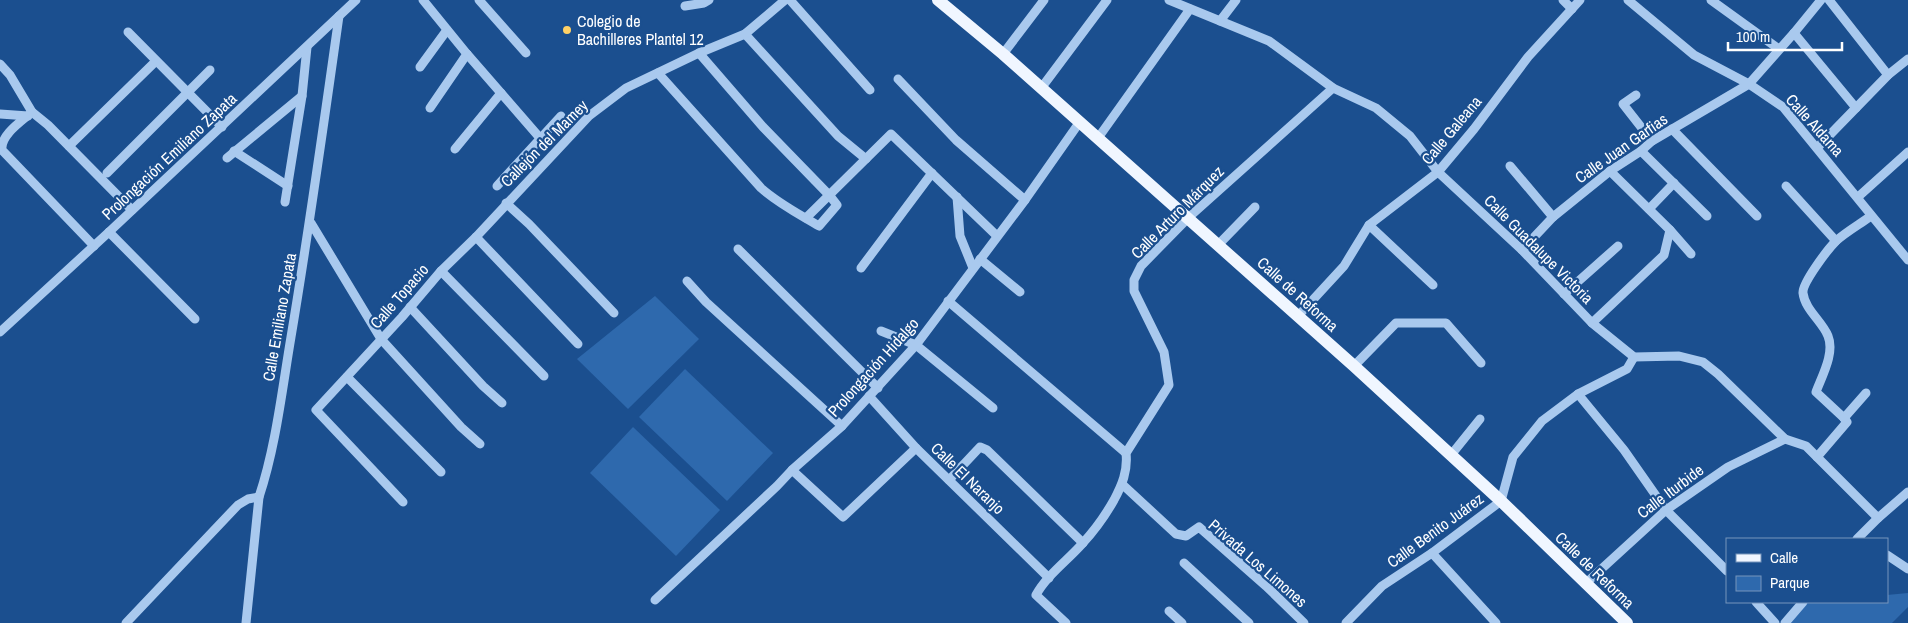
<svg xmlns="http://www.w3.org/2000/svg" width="1908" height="623" font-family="'Archivo Narrow',sans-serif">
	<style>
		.green { fill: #2e69ad }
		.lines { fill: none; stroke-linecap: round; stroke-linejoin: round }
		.minor { stroke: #a9c9ee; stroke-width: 9 }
		.major { stroke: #f0f6ff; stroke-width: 12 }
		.poi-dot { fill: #ffd166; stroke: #1b4f8f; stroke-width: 2 }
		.labels { text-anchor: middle; stroke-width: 4.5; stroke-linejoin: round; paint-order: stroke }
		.poi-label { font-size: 16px; fill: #fff; stroke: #1b4f8f; text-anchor: start }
		.street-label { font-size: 16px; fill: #fff; stroke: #1b4f8f }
	</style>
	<rect width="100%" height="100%" fill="#1b4f8f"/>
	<g class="green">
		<polygon points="655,296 699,339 628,409 577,359"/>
		<polygon points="685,369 773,453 727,501 639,417"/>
		<polygon points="633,427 720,510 676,556 590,473"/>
		<polygon points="1908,593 1908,607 1892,623 1788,623 1806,602 1887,602 1887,595"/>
	</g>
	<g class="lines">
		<g class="minor">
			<polyline points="423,0 467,54 540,138"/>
			<polyline points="479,0 526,53"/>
			<polyline points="790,0 870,90"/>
			<polyline points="1169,0 1269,41 1333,88 1376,108 1410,136 1438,172 1522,250 1592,323 1634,357 1679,356 1703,362 1718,374 1785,439 1806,446 1878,518"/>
			<polyline points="1563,0 1572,9"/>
			<polyline points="1628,0 1694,55 1749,84 1783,107 1908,260"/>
			<polyline points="1711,0 1779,49"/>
			<polyline points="1829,0 1888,75"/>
			<polyline points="685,6 704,3 709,0"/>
			<polyline points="1220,21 1236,0"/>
			<polyline points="128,32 222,127"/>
			<polyline points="1794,33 1856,108"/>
			<polyline points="745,34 838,136 866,159"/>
			<polyline points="1003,54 1044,0"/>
			<polyline points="0,64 10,75 32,112 48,125 132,210"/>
			<polyline points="420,67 447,30"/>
			<path d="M 658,73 L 761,188 C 779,204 799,214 819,226 L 837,205 L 830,196 L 763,127 L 699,53"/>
			<polyline points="898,79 956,140 1025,200"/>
			<polyline points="1042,87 1107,0"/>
			<polyline points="1636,95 1623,104 1652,141"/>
			<polyline points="430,108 467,54"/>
			<path d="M 32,112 C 22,121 0,135 2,150 L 94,246"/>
			<polyline points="0,114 28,116"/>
			<polyline points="1672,129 1757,216"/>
			<polyline points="1098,138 1190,9"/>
			<polyline points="69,146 156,61"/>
			<polyline points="1817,148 1888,75 1908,59"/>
			<polyline points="455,149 501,93"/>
			<polyline points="234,151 288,186"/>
			<polyline points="1641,151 1707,216"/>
			<polyline points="227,158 302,96"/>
			<polyline points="1510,166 1553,217"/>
			<polyline points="1610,171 1670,230 1691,254"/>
			<polyline points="107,173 210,70"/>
			<polyline points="497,186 561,116"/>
			<polyline points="1786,186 1836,241"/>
			<polyline points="957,197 960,236 973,268"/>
			<polyline points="1858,197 1908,152"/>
			<polyline points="285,202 302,96 307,47"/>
			<polyline points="506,203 529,224 614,313"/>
			<polyline points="1649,209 1674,183"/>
			<polyline points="806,218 891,134 997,236"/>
			<polyline points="311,223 381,339 461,427 480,444"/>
			<polyline points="1369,225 1433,285"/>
			<polyline points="109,232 195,319"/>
			<polyline points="476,237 578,344"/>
			<polyline points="1218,245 1255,207"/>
			<polyline points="738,249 878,388"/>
			<polyline points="1522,250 1553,217 1610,171 1641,151 1652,141 1749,84 1794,33 1821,0"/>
			<polyline points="980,259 1020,292"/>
			<polyline points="861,268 932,173"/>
			<polyline points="441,271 544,376"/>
			<polyline points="687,281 706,302 842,426"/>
			<polyline points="1564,294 1618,246"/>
			<polyline points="948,301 1126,453"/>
			<polyline points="410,307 483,386 502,403"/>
			<polyline points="1298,316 1344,266 1369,225 1438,172 1474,129 1528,57 1580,0"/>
			<polyline points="1592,323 1664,255 1670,230"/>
			<polyline points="881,331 916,345 993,408"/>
			<polyline points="0,332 109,232 356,0"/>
			<polyline points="1354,366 1396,323 1446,323 1481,363"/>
			<polyline points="347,377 441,472"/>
			<polyline points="1578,394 1624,450 1666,510 1727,571"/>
			<polyline points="869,396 916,448 1049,578"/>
			<path d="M 1844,418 L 1816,392 C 1822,376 1835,353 1828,336 C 1822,321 1805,310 1803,293 C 1802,283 1828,249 1836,241 C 1846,232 1860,224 1871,216"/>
			<polyline points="1844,418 1866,393"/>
			<polyline points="1451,455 1480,419"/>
			<polyline points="1817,457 1847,422 1844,418"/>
			<polyline points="792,470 843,517 916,448"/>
			<polyline points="949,480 980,447 987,450 1083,543"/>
			<polyline points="1123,485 1176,534 1186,536 1199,527 1266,586 1304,623"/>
			<polyline points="403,502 316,410 402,317 441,271 476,237 589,116 626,88 699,53 745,34 785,0"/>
			<polyline points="1857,539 1878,518 1908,492"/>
			<polyline points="1432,553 1496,623"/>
			<polyline points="1887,555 1908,569"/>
			<polyline points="1184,563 1249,623"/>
			<polyline points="1585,584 1666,510 1728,467 1785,439"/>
			<polyline points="655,600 777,486 792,470 842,426 916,345 1025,200 1079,123"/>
			<polyline points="1756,602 1775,623"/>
			<polyline points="1169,611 1182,623"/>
			<polyline points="126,623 238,505 248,499 259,497"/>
			<path d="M 246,623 L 259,497 C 276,446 282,390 291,337 C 309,230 324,123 339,16"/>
			<path d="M 1066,623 L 1036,595 C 1047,575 1067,561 1082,544 C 1095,530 1105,516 1114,500 C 1122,485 1128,471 1126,453 L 1169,385 L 1164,352 L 1134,291 L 1134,280 L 1141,266 L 1188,218 L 1333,88"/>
			<polyline points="1346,623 1382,586 1432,553 1501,501 1513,457 1542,421 1578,394 1627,369 1634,357"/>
			<polyline points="1785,623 1803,602"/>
		</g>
		<polyline class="major" points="938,0 1003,54 1354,366 1501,501 1627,623"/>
	</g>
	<circle class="poi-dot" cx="567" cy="30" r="5"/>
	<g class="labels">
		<g class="poi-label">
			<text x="577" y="27">Colegio de<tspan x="577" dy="18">Bachilleres Plantel 12</tspan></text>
		</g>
		<g class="street-label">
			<text transform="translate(1815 125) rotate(48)" y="6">Calle Aldama</text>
			<text transform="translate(1451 130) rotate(-50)" y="6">Calle Galeana</text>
			<text transform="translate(544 143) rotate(-45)" y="6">Callejón del Mamey</text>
			<text transform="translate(1621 148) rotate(-35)" y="6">Calle Juan Garfias</text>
			<text transform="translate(169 156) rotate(-43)" y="6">Prolongación Emiliano Zapata</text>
			<text transform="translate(1177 212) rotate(-45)" y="6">Calle Arturo Márquez</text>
			<text transform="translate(1539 249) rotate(45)" y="6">Calle Guadalupe Victoria</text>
			<text transform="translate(1298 294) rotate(42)" y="6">Calle de Reforma</text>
			<text transform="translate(399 296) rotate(-49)" y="6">Calle Topacio</text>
			<text transform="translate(279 317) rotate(-80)" y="6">Calle Emiliano Zapata</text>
			<text transform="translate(873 367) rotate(-48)" y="6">Prolongación Hidalgo</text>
			<text transform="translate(968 478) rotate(44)" y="6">Calle El Naranjo</text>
			<text transform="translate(1670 491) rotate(-37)" y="6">Calle Iturbide</text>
			<text transform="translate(1435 530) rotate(-36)" y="6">Calle Benito Juárez</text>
			<text transform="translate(1258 563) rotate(41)" y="6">Privada Los Limones</text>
			<text transform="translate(1595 570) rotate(44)" y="6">Calle de Reforma</text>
		</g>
	</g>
	<rect x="1726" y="538" width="162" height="65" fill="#1b4f8f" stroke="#7695bc"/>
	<rect x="1736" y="554" width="25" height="8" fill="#f0f6ff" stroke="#7695bc"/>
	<text x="1770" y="563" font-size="15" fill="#ffffff">Calle</text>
	<rect x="1736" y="576" width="25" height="15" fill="#2e69ad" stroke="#7695bc"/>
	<text x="1770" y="588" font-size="15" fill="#ffffff">Parque</text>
	<path d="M1728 42v8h114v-8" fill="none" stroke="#ffffff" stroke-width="2.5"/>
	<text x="1736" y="42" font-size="15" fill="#ffffff" stroke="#1b4f8f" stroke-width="4" paint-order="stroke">100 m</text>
</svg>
